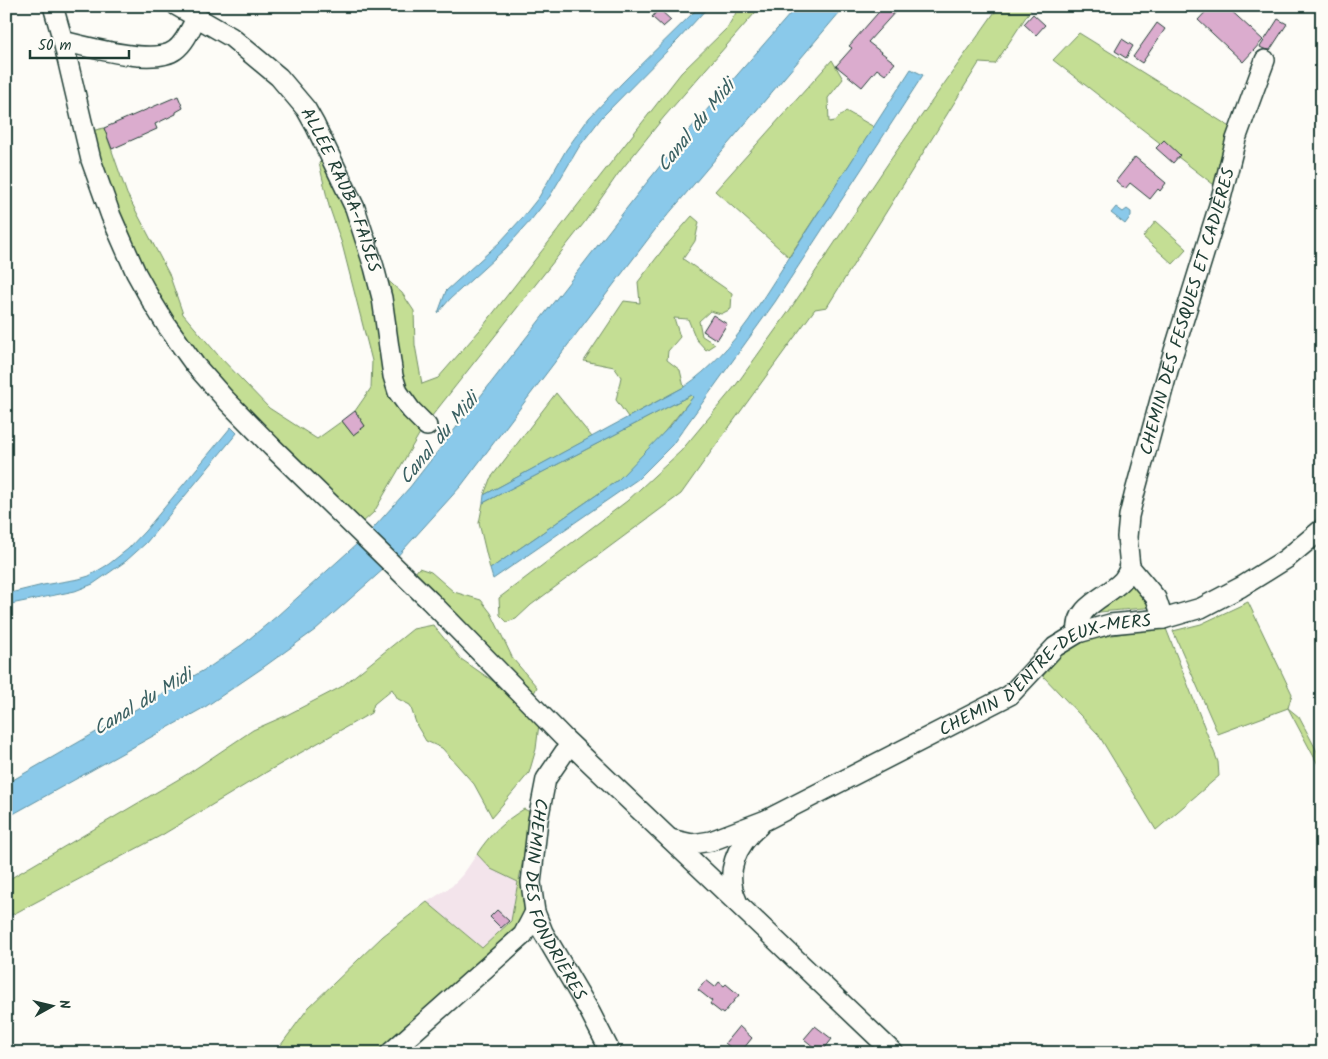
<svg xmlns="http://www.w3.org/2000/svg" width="1328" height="1059" font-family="Kalam,sans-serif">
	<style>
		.built { fill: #f3e4eb }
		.green { fill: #c4de94; stroke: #728e64 }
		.water { fill: #8ac9ea; stroke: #5f91a1 }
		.building { fill: #dbacce; stroke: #1f3d34 }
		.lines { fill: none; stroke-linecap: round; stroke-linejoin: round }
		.minor-casing { stroke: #1f3d34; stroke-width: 22 }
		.minor { stroke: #fdfcf7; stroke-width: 19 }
		.labels { text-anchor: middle; stroke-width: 4.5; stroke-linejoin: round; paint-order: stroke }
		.street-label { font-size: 18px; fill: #1f3d34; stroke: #fdfcf7 }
		.water-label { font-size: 19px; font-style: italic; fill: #3a6062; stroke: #fdfcf7 }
	</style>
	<rect width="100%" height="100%" fill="#fdfcf7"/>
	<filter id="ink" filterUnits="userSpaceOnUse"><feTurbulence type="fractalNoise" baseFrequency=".02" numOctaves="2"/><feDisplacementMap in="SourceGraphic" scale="10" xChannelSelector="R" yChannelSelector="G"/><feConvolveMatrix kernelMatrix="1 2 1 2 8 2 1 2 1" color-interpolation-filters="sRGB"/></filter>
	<g filter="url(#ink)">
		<polygon class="built" points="477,854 491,869 518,882 511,921 482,948 427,902 452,886 464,873"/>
		<g class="green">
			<path d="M 740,6 L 761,6 L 664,117 L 618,174 L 584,223 L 424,426 L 374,512 L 362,523 C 319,481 273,440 232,396 C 177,337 136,260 108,185 C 102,167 97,149 91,131 L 104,128 L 127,194 L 169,274 L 183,314 L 218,355 L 269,408 L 317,439 L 342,421 L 353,435 L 365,426 L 355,411 L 371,388 L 372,361 L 342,244 L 329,206 L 319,163 L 327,155 L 374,268 L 402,293 L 414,311 L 415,345 L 422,384 L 438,378 L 480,330 L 681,73 L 727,28 Z"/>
			<polygon points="999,6 1033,6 995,64 979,63 827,307 815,309 703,463 681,494 531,605 516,619 507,622 500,615 499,598 627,501 681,451 736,385 789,311 891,159"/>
			<polygon points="1079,33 1232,128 1218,188 1053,60"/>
			<polygon points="832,60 843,79 828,98 829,122 835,121 846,111 874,127 789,257 715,191"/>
			<polygon points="692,216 699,222 695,241 683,259 732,293 731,309 721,314 710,311 699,321 702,336 715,344 706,350 696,339 688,319 674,318 680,337 668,351 667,360 680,370 684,387 628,417 616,400 621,377 614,367 584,361 624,301 640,303 638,282 664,248"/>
			<polygon points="1156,221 1187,249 1173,264 1143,237"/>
			<polygon points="556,393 592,437 484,495 490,479"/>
			<polygon points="691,395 693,397 656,442 618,480 490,569 479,523 483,503"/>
			<polygon points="419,568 431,572 454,592 481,600 491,613 513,659 537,687 533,695 415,573"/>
			<polygon points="1132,585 1139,585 1156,607 1088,613 1124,587"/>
			<polygon points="1248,602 1292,694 1288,708 1299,717 1319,755 1322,754 1322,772 1288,708 1218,734 1173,631 1201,624"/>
			<polygon points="433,625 461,659 506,690 539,724 536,749 529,773 492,817 474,784 442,748 426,741 417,726 410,705 398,699 392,689 374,704 371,713 270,770 162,835 6,918 6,881 189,773 253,730 285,716 341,687 413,629"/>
			<polygon points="1165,626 1218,762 1219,776 1156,830 1098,734 1043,676 1066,650 1084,640"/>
			<path d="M 524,809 L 532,813 L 519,880 L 524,875 L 526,910 L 523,927 L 383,1053 L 275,1053 L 309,1007 L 383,936 L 427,902 L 482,948 L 511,921 L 518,882 L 491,869 L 477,854 C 490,834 504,821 524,809 Z"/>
			<polygon points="1249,1047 1300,1052 1300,1053 1248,1053"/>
		</g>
		<g class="water">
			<polygon points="700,6 709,6 678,40 602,117 579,147 550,196 531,220 506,248 450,299 438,313 446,291 500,242 523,217 539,197 566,150 589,118 622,83"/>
			<polygon points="797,6 845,6 655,230 461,486 394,560 315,630 261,669 205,707 6,818 6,784 211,666 243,644 277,616 368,534 410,487 640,191 685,135"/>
			<path d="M 911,69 L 923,75 L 775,302 L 672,445 L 638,479 L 493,579 L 490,569 L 618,480 L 672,424 L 693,397 L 691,395 L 483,503 L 484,495 L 684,387 C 711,368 730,346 749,320 Z"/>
			<polygon points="1116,207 1123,212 1127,209 1131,212 1131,216 1125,224 1111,213"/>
			<polygon points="231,427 237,433 146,543 126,561 93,584 75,591 6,605 6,594 43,585 79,579 89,576 109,564 128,549 145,531"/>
		</g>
		<g class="building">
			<polygon points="884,6 890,6 896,11 868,42 895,63 885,75 877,69 862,87 836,66 852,48 849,46"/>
			<polygon points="1211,6 1226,6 1263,40 1243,62 1198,20"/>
			<polygon points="659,9 671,20 663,27 652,17"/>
			<polygon points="1033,14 1045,25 1036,35 1024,24"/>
			<polygon points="1278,19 1287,24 1270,50 1264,49 1260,47"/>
			<polygon points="1157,23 1165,29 1142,63 1133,57"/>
			<polygon points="1122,39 1133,46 1126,58 1115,51"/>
			<polygon points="178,96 183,108 176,112 176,114 155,124 157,129 112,149 104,128"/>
			<polygon points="1164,140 1180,155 1173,163 1156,148"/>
			<polygon points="1135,157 1166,183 1160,191 1158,189 1150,199 1130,183 1125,189 1116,181"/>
			<polygon points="713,315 727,324 717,340 703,331"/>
			<polygon points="355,411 365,426 353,435 342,421"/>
			<polygon points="497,910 509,921 501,928 490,917"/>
			<polygon points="706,980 715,987 719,982 724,986 726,984 739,995 723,1014 710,1004 712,1001 698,990"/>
			<polygon points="739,1026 752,1038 740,1053 737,1053 725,1043"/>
			<polygon points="815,1026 832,1039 821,1053 804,1039"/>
		</g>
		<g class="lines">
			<defs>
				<g id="minor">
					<polyline points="53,6 63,41 91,160 111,216 136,273 151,300 167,326 195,365 226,400 272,447 430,601 563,737 894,1053"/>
					<path id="s1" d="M 177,6 L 231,37 L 279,77 L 306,109 L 315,125 L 355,208 L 374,267 L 382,298 L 393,376 L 398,392 L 411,410 L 427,426"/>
					<path d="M 63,41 C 88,47 154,66 175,50 C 185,43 191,28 196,18"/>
					<path id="s2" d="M 1130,567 L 1127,537 L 1129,516 L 1135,492 L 1169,367 L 1220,202 L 1236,139 L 1265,60"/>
					<path d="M 1078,633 C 1074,606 1107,597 1122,581 C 1126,577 1128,571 1130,567 L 1156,598 L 1163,619"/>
					<path id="s3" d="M 570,744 L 546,779 L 538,820 L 531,883 L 535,912 L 543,932 L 590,1012 L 611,1053"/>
					<path id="s4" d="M 670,839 L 692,844 L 711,841 L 766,820 L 1010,695 L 1055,647 L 1078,633 L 1110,624 L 1163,619 L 1201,608 L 1241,587 L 1286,559 L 1322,529"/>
					<path d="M 737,901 C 724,873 736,845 759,826"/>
					<polyline points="390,1053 523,935 535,912"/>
				</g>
			</defs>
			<use href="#minor" class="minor-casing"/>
			<use href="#minor" class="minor"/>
		</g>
	</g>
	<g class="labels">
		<g class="street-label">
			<text dy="6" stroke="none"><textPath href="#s1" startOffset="255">ALLÉE RAUBA-FAÏSES</textPath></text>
			<text dy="6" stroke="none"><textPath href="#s2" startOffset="264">CHEMIN DES FESQUES ET CADIÈRES</textPath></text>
			<text dy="6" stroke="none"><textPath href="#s4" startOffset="419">CHEMIN D'ENTRE-DEUX-MERS</textPath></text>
			<text dy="6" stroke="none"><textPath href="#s3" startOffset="169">CHEMIN DES FONDRIÈRES</textPath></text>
		</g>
		<g class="water-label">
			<text transform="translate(695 125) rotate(-51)" y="7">Canal du Midi</text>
			<text transform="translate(438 438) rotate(-50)" y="7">Canal du Midi</text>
			<text transform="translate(142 701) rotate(-31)" y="7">Canal du Midi</text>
		</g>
	</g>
	<rect width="1328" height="1059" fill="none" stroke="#fdfcf7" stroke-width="25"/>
	<rect x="12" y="12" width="1303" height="1034" fill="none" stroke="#1f3d34" stroke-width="2" filter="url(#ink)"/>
	<g transform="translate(52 1006) rotate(82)" stroke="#fdfcf7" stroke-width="4" paint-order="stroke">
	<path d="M0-4L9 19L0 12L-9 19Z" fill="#1f3d34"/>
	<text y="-8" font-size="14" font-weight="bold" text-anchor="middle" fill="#1f3d34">N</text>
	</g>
	<path d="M30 50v8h99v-8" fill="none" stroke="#1f3d34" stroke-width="2.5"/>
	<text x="38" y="50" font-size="15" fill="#1f3d34" stroke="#fdfcf7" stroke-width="4" paint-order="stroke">50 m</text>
</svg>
